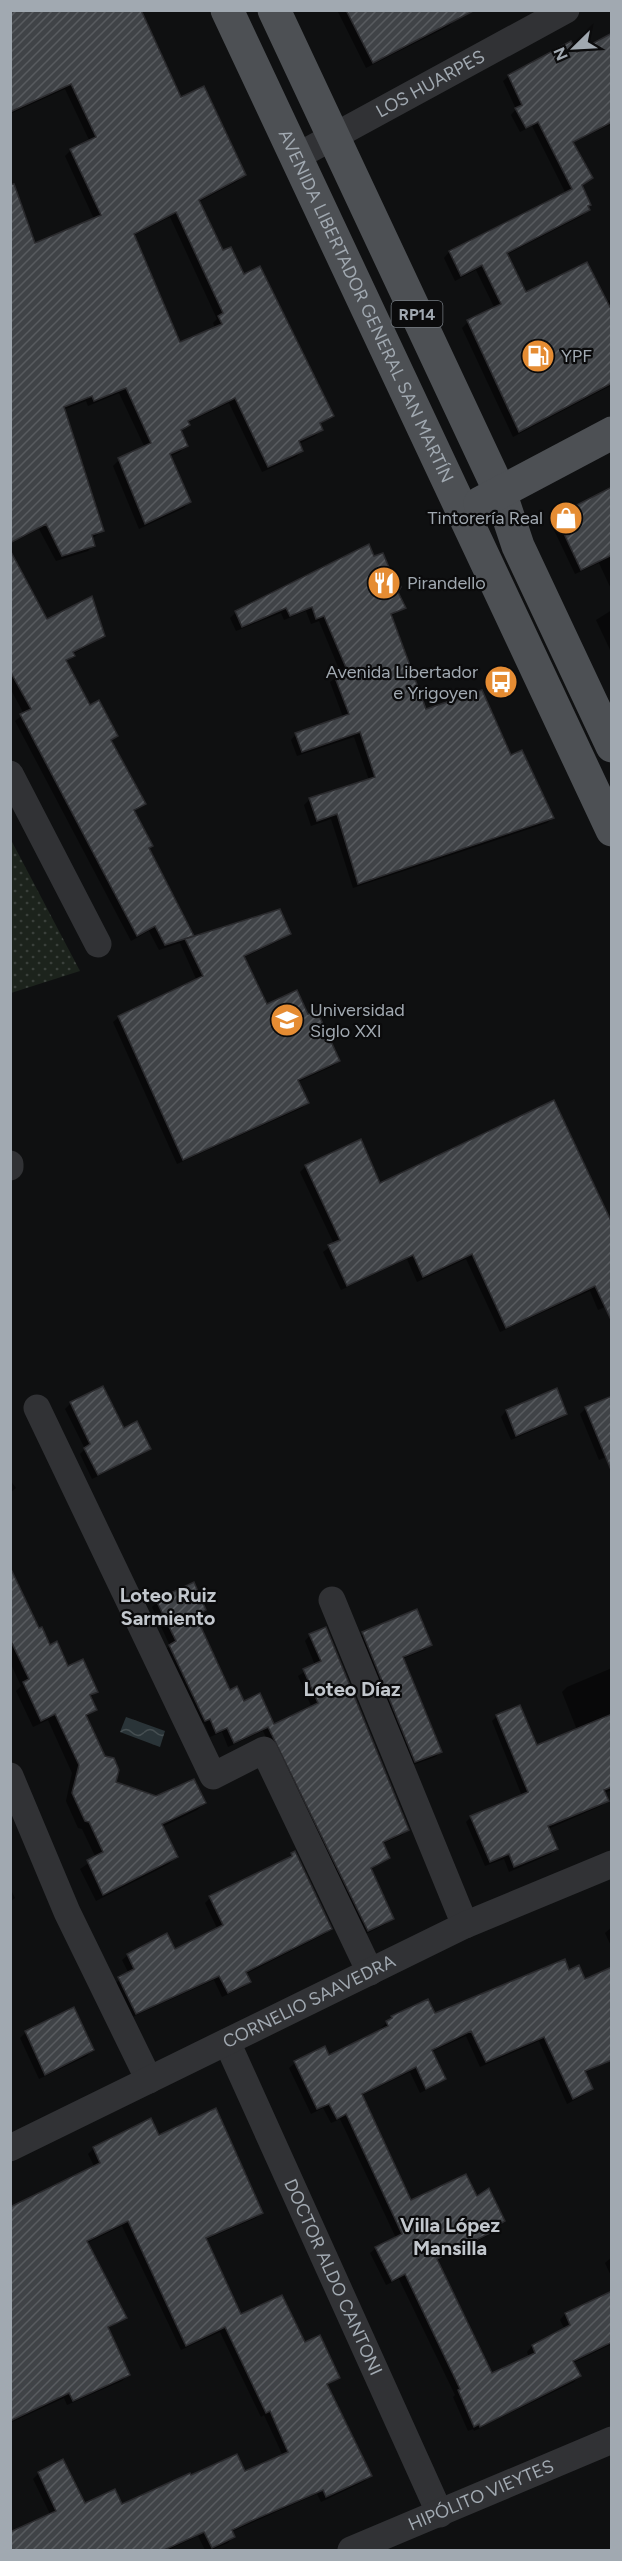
<svg xmlns="http://www.w3.org/2000/svg" width="622" height="2561" font-family="Figtree,sans-serif">
	<style>
		.park { fill: url(#park-dots) }
		.water { fill: url(#water-waves) }
		.shadow { fill: #0007; fill-rule: evenodd }
		.building { fill: url(#building-hatch); stroke: #2a2a2d; stroke-width: 1.5; fill-rule: evenodd }
		.lines { fill: none; stroke-linecap: round; stroke-linejoin: round }
		.minor { stroke: #313235; stroke-width: 27 }
		.major { stroke: #4d5054; stroke-width: 33 }
		.labels { text-anchor: middle; stroke-width: 4.5; stroke-linejoin: round; paint-order: stroke }
		.shield { fill: #0b0b0c; stroke: #747a80; stroke-width: 1.5 }
		.shield-label { font-size: 16px; font-weight: bold; fill: #a1a9b1 }
		.street-label { font-size: 18px; fill: #a1a9b1; stroke: #0b0b0c }
		.poi-label { font-size: 18px; fill: #a1a9b1; stroke: #0b0b0c; text-anchor: start }
		.neighbourhood-label { font-size: 20px; font-weight: bold; fill: #c2c7cd; stroke: #0b0b0c }
	</style>
	<defs>
		<pattern id="park-dots" width="8" height="8" patternUnits="userSpaceOnUse" patternTransform="scale(1.5)"><rect width="8" height="8" fill="#1c231c"/><path d="M2 2h.1M6 6h.1" fill="none" stroke="#3a403b" stroke-width="1.8" stroke-linecap="round"/></pattern>
		<pattern id="water-waves" width="16" height="10" patternUnits="userSpaceOnUse" patternTransform="scale(1.5)"><rect width="16" height="10" fill="#2a3438"/><path d="M0 5q4-4 8 0t8 0" fill="none" stroke="#464f52"/></pattern>
		<pattern id="building-hatch" width="6" height="6" patternUnits="userSpaceOnUse" patternTransform="scale(1.5)"><rect width="6" height="6" fill="#404347"/><path d="M-1 1l2-2M0 6l6-6M5 7l2-2" fill="none" stroke="#585b5f"/></pattern>
	</defs>
	<rect width="100%" height="100%" fill="#0f1011"/>
	<polygon class="park" points="10,838 80,971 11,993 10,993"/>
	<polygon class="water" points="126,1717 165,1731 160,1747 120,1732"/>
	<g class="shadow">
		<path d="M 10,10 L 180,99 L 244,175 L 238,181 L 199,202 L 222,252 L 243,276 L 332,416 L 319,425 L 321,430 L 315,436 L 299,444 L 302,451 L 296,457 L 262,472 L 229,403 L 187,423 L 188,425 L 180,432 L 186,446 L 180,452 L 169,457 L 189,502 L 184,508 L 139,529 L 113,466 L 119,460 L 145,448 L 119,393 L 88,406 L 86,401 L 63,410 L 103,531 L 91,539 L 93,545 L 88,551 L 56,561 L 39,529 L 10,544 L 10,178 L 34,245 L 94,219 L 65,156 L 71,150 L 90,142 L 65,89 L 10,114 ZM 170,217 L 217,319 L 213,323 L 215,328 L 179,344 L 133,236 Z"/>
		<polygon points="337,10 450,10 455,20 449,26 366,68"/>
		<polygon points="612,34 612,124 572,143 591,178 581,186 588,210 582,216 506,255 526,294 606,302 612,299 612,385 513,437 462,328 468,322 495,309 476,270 455,281 444,258 449,252 566,194 532,126 520,132 511,115 516,109 503,81 509,76 576,54"/>
		<polygon points="612,489 612,591 599,563 575,574 554,530 566,513"/>
		<polygon points="10,553 46,621 103,635 97,641 73,654 66,662 90,707 116,736 110,742 144,803 134,811 148,849 192,935 188,939 289,934 283,939 243,958 266,1006 307,1016 339,1061 333,1066 298,1082 307,1103 302,1108 177,1164 113,1022 119,1017 197,981 180,943 159,950 149,931 131,941 15,721 24,714 10,688"/>
		<polygon points="373,558 397,592 404,608 390,617 425,711 510,757 553,818 547,823 353,888 331,819 311,826 304,805 310,799 369,780 354,737 297,756 291,740 296,734 343,717 330,682 341,674 319,621 311,624 306,611 284,620 281,613 236,631 230,618 236,612"/>
		<polygon points="612,610 612,654 596,620"/>
		<polygon points="306,1166 380,1185 612,1226 612,1304 598,1310 590,1291 500,1332 466,1259 417,1282 407,1259 341,1290 323,1252 334,1244 300,1172"/>
		<polygon points="103,1388 123,1430 149,1448 143,1454 92,1479 80,1454 85,1449 65,1409 70,1404"/>
		<polygon points="556,1390 566,1414 560,1419 511,1440 501,1417 506,1411"/>
		<polygon points="586,1408 612,1454 599,1460 580,1414"/>
		<polygon points="10,1480 16,1488 10,1493"/>
		<polygon points="10,1570 38,1630 49,1647 68,1668 96,1692 90,1698 95,1710 85,1718 114,1783 157,1798 204,1803 197,1810 162,1827 176,1857 169,1864 96,1901 80,1869 96,1858 82,1829 78,1828 66,1801 72,1773 48,1720 33,1727 16,1691 21,1686 10,1662"/>
		<polygon points="157,1602 204,1610 201,1613 206,1624 200,1629 229,1692 274,1726 312,1708 298,1676 315,1665 305,1641 310,1635 407,1830 402,1835 382,1844 388,1858 370,1870 392,1918 386,1924 362,1936 263,1731 228,1747 222,1732 210,1737 204,1723 199,1726 164,1651 170,1646 152,1607"/>
		<polygon points="363,1634 430,1644 425,1650 402,1659 441,1752 435,1757 410,1766 358,1639"/>
		<polygon points="612,1668 612,1790 604,1793 607,1801 601,1806 548,1829 556,1849 551,1854 509,1872 504,1859 485,1866 466,1822 471,1817 522,1796 492,1721 497,1716 536,1747 577,1730 562,1692 567,1687"/>
		<polygon points="292,1854 330,1929 325,1934 246,1974 249,1981 244,1987 222,1997 214,1980 130,2018 114,1984 129,1974 122,1960 128,1955 174,1951 217,1928 205,1903 210,1898 286,1859"/>
		<polygon points="10,1888 15,1898 10,1902"/>
		<polygon points="612,1927 612,1948 605,1933"/>
		<polygon points="564,1961 612,2060 584,2073 591,2088 586,2094 567,2104 539,2041 480,2067 466,2036 431,2052 444,2079 438,2084 420,2093 410,2072 361,2096 411,2202 477,2198 503,2221 487,2236 436,2261 491,2375 529,2357 527,2352 532,2346 565,2330 560,2320 565,2314 612,2293 612,2344 573,2363 579,2376 574,2382 474,2431 473,2429 468,2431 453,2397 455,2395 399,2279 386,2285 370,2253 376,2248 396,2238 340,2119 331,2123 323,2108 311,2114 289,2068 295,2063 329,2057 383,2031 381,2028 392,2017 434,2015"/>
		<polygon points="73,2009 92,2050 87,2056 39,2079 20,2038 26,2032"/>
		<polygon points="158,2137 261,2213 256,2218 205,2240 240,2316 304,2344 338,2378 326,2386 370,2476 365,2481 321,2502 317,2494 231,2532 233,2537 228,2543 211,2550 205,2550 198,2536 168,2550 10,2550 10,2530 12,2533 50,2514 33,2479 39,2473 84,2505 121,2506 190,2477 244,2473 283,2456 264,2415 261,2417 220,2332 181,2350 122,2226 87,2243 125,2318 107,2329 128,2375 122,2381 67,2405 64,2398 10,2423 10,2208 95,2168 88,2154 94,2148"/>
		<polygon points="612,2257 612,2278 605,2263"/>
	</g>
	<g class="building">
		<path d="M 10,10 L 141,10 L 181,97 L 204,86 L 246,175 L 199,200 L 223,250 L 231,247 L 244,274 L 260,266 L 334,416 L 320,423 L 323,430 L 299,441 L 303,451 L 268,467 L 235,398 L 188,421 L 190,425 L 181,430 L 188,446 L 170,454 L 191,502 L 145,524 L 118,458 L 151,443 L 126,388 L 94,401 L 92,396 L 64,407 L 104,531 L 92,535 L 95,546 L 62,556 L 46,524 L 10,543 L 10,185 L 14,184 L 35,243 L 101,215 L 70,149 L 96,137 L 71,84 L 10,112 ZM 176,212 L 223,313 L 218,316 L 222,324 L 180,342 L 134,234 Z"/>
		<polygon points="346,10 475,10 373,63"/>
		<polygon points="612,33 612,122 573,142 593,178 582,185 591,205 588,206 590,210 507,253 526,292 587,262 612,311 612,383 519,432 467,320 501,304 482,265 461,276 449,251 572,189 538,122 526,128 515,108 522,105 508,75 571,41 577,52"/>
		<polygon points="612,487 612,555 581,570 559,523 565,511"/>
		<polygon points="369,544 374,556 383,553 390,570 393,571 401,587 398,592 406,608 391,614 426,709 482,690 511,755 522,750 554,818 358,884 337,814 317,821 309,798 375,777 360,732 302,752 295,733 349,714 334,675 347,670 324,616 316,619 312,607 290,616 286,608 242,627 235,611"/>
		<polygon points="10,550 47,619 92,596 105,636 73,652 75,656 66,660 90,705 99,700 118,736 111,740 146,804 134,810 153,846 149,848 194,936 165,945 155,926 137,936 20,714 31,709 10,671"/>
		<polygon points="280,909 291,934 244,956 267,1004 297,990 308,1014 317,1011 340,1061 298,1080 309,1103 183,1160 118,1016 203,976 185,939"/>
		<polygon points="554,1100 612,1223 612,1322 595,1286 506,1328 472,1254 423,1277 413,1255 347,1286 328,1245 340,1240 305,1165 361,1139 380,1183"/>
		<polygon points="103,1386 124,1428 137,1421 151,1449 98,1475 84,1448 90,1444 70,1402"/>
		<polygon points="557,1388 567,1414 516,1436 506,1410"/>
		<polygon points="612,1396 612,1469 611,1470 585,1407"/>
		<polygon points="10,1567 39,1628 42,1627 50,1645 57,1641 68,1666 83,1659 98,1692 90,1695 97,1710 86,1715 105,1756 114,1758 119,1770 116,1782 156,1796 194,1779 206,1803 162,1824 178,1857 103,1895 87,1860 103,1852 89,1822 85,1821 72,1793 79,1765 55,1714 41,1721 23,1682 29,1679 10,1639"/>
		<polygon points="194,1582 206,1610 202,1612 207,1624 201,1627 230,1690 237,1686 244,1701 260,1693 274,1724 318,1703 303,1669 321,1661 309,1634 326,1627 409,1830 383,1842 390,1858 371,1868 394,1919 368,1931 268,1727 234,1743 227,1728 216,1733 210,1719 205,1721 169,1645 176,1641 156,1600"/>
		<polygon points="417,1609 432,1645 403,1657 442,1752 415,1762 362,1632"/>
		<polygon points="520,1705 537,1745 612,1714 612,1787 604,1790 609,1801 548,1826 558,1849 514,1867 509,1854 490,1862 470,1816 528,1792 496,1715"/>
		<polygon points="295,1851 332,1929 246,1972 251,1982 228,1993 219,1976 136,2014 118,1977 134,1969 127,1954 167,1933 175,1949 223,1925 209,1896 292,1856 291,1853"/>
		<polygon points="565,1959 569,1970 579,1965 585,1979 612,1967 612,2060 585,2071 593,2089 573,2099 544,2037 486,2062 471,2031 432,2050 446,2079 426,2089 416,2067 362,2094 411,2200 466,2174 477,2196 489,2188 505,2221 493,2228 494,2231 437,2259 492,2373 535,2353 532,2345 570,2325 565,2313 612,2291 612,2342 573,2361 581,2376 480,2427 479,2424 474,2427 458,2390 460,2389 405,2274 392,2281 375,2247 402,2234 346,2114 337,2119 329,2104 317,2109 294,2061 325,2046 329,2055 388,2026 386,2021 392,2018 391,2016 428,1999 435,2013"/>
		<polygon points="74,2007 94,2050 45,2075 25,2031"/>
		<polygon points="216,2108 263,2213 206,2238 241,2314 282,2295 305,2342 320,2335 340,2378 327,2384 372,2476 326,2497 323,2490 251,2521 232,2530 235,2537 212,2548 204,2532 164,2550 10,2550 10,2532 56,2511 38,2472 63,2459 85,2503 115,2489 122,2504 190,2473 191,2475 237,2454 245,2471 288,2452 270,2411 266,2413 225,2327 186,2346 128,2221 87,2241 127,2318 108,2327 130,2375 73,2401 69,2393 10,2421 10,2207 100,2163 93,2147 151,2118 159,2135"/>
	</g>
	<g class="lines">
		<g class="minor">
			<path id="s1" d="M 296,157 L 566,10"/>
			<polyline points="10,774 98,944"/>
			<polyline points="10,1164 10,1167"/>
			<polyline points="37,1408 213,1776 264,1750 370,1972"/>
			<polyline points="332,1600 465,1925"/>
			<polyline points="10,1776 67,1912 149,2080"/>
			<path id="s2" d="M 227,2042 L 440,2514"/>
			<path id="s3" d="M 10,2148 L 465,1925 L 612,1864"/>
			<path id="s4" d="M 351,2550 L 612,2440"/>
		</g>
		<g class="major">
			<path id="s5" d="M 227,10 L 612,830"/>
			<polyline points="274,10 500,492 518,546 612,746"/>
			<polyline points="480,503 612,433"/>
		</g>
	</g>
	<defs>
		<symbol id="fuel-disc" viewBox="-11 -11 22 22"><circle r="9.5" fill="#e58c33" stroke="#0b0b0c"/><path d="M-5.5-6h7V0h2V4h1.3V-2.5L3-4.5l.8-.8L6-3V5H2.5V1h-1V6h-7ZM-4.2-4.7v3.2H.2V-4.7Z" fill="#fff"/></symbol>
		<symbol id="shop-disc" viewBox="-11 -11 22 22"><circle r="9.5" fill="#e58c33" stroke="#0b0b0c"/><path d="M-5-2.5h2.3a2.7 3.5 0 0 1 5.4 0H5L5.5 6h-11ZM-1.5-2.5h3a1.5 2.3 0 0 0-3 0Z" fill="#fff"/></symbol>
		<symbol id="restaurant-disc" viewBox="-11 -11 22 22"><circle r="9.5" fill="#e58c33" stroke="#0b0b0c"/><path d="M-5-6h1v4h1v-4h1v4h1v-4h1v5L-1.5 .5V6h-2V.5L-5-1ZM5-6V6H3V1.5H1.5Q1.5-4 5-6Z" fill="#fff"/></symbol>
		<symbol id="bus-disc" viewBox="-11 -11 22 22"><circle r="9.5" fill="#e58c33" stroke="#0b0b0c"/><path d="M-5-6H5V4H4V6H2V4H-2V6H-4V4H-5ZM-3.5-4V0h7V-4ZM-3.5 1.2v1.5H-2V1.2ZM2 1.2v1.5H3.5V1.2Z" fill="#fff"/></symbol>
		<symbol id="university-disc" viewBox="-11 -11 22 22"><circle r="9.5" fill="#e58c33" stroke="#0b0b0c"/><path d="M0-5L7-2L0 1L-7-2ZM-4 1L0 2.5L4 1V4Q0 6-4 4Z" fill="#fff"/></symbol>
	</defs>
	<g fill-rule="evenodd">
		<use href="#fuel-disc" x="519" y="337" width="38" height="38"/>
		<use href="#shop-disc" x="547" y="499" width="38" height="38"/>
		<use href="#restaurant-disc" x="365" y="564" width="38" height="38"/>
		<use href="#bus-disc" x="482" y="663" width="38" height="38"/>
		<use href="#university-disc" x="268" y="1001" width="38" height="38"/>
	</g>
	<g class="labels">
		<rect class="shield" x="391.5" y="301" width="51" height="26" rx="4.5"/>
		<g class="shield-label">
			<text x="417" y="320">RP14</text>
		</g>
		<g class="street-label">
			<text dy="6" stroke="none"><textPath href="#s1" startOffset="153">LOS HUARPES</textPath></text>
			<text dy="6" stroke="none"><textPath href="#s5" startOffset="327">AVENIDA LIBERTADOR GENERAL SAN MARTÍN</textPath></text>
			<text dy="6" stroke="none"><textPath href="#s3" startOffset="333">CORNELIO SAAVEDRA</textPath></text>
			<text dy="6" stroke="none"><textPath href="#s2" startOffset="258">DOCTOR ALDO CANTONI</textPath></text>
			<text dy="6" stroke="none"><textPath href="#s4" startOffset="141">HIPÓLITO VIEYTES</textPath></text>
		</g>
		<g class="poi-label">
			<text x="561" y="362">YPF</text>
			<text x="543" y="524" text-anchor="end">Tintorería Real</text>
			<text x="407" y="589">Pirandello</text>
			<text x="478" y="678" text-anchor="end">Avenida Libertador<tspan x="478" dy="21">e Yrigoyen</tspan></text>
			<text x="310" y="1016">Universidad<tspan x="310" dy="21">Siglo XXI</tspan></text>
		</g>
		<g class="neighbourhood-label">
			<text x="168" y="1602">Loteo Ruiz<tspan x="168" dy="23">Sarmiento</tspan></text>
			<text x="352" y="1696">Loteo Díaz</text>
			<text x="450" y="2232">Villa López<tspan x="450" dy="23">Mansilla</tspan></text>
		</g>
	</g>
	<rect width="622" height="2561" fill="none" stroke="#a1a9b1" stroke-width="24"/>
	<g transform="translate(574 48) rotate(246)" stroke="#0b0b0c" stroke-width="4.5" paint-order="stroke">
	<path d="M0-4.5L10 22L0 15L-10 22Z" fill="#a1a9b1"/>
	<text y="-9" font-size="16" font-weight="bold" text-anchor="middle" fill="#a1a9b1">N</text>
	</g>
</svg>
